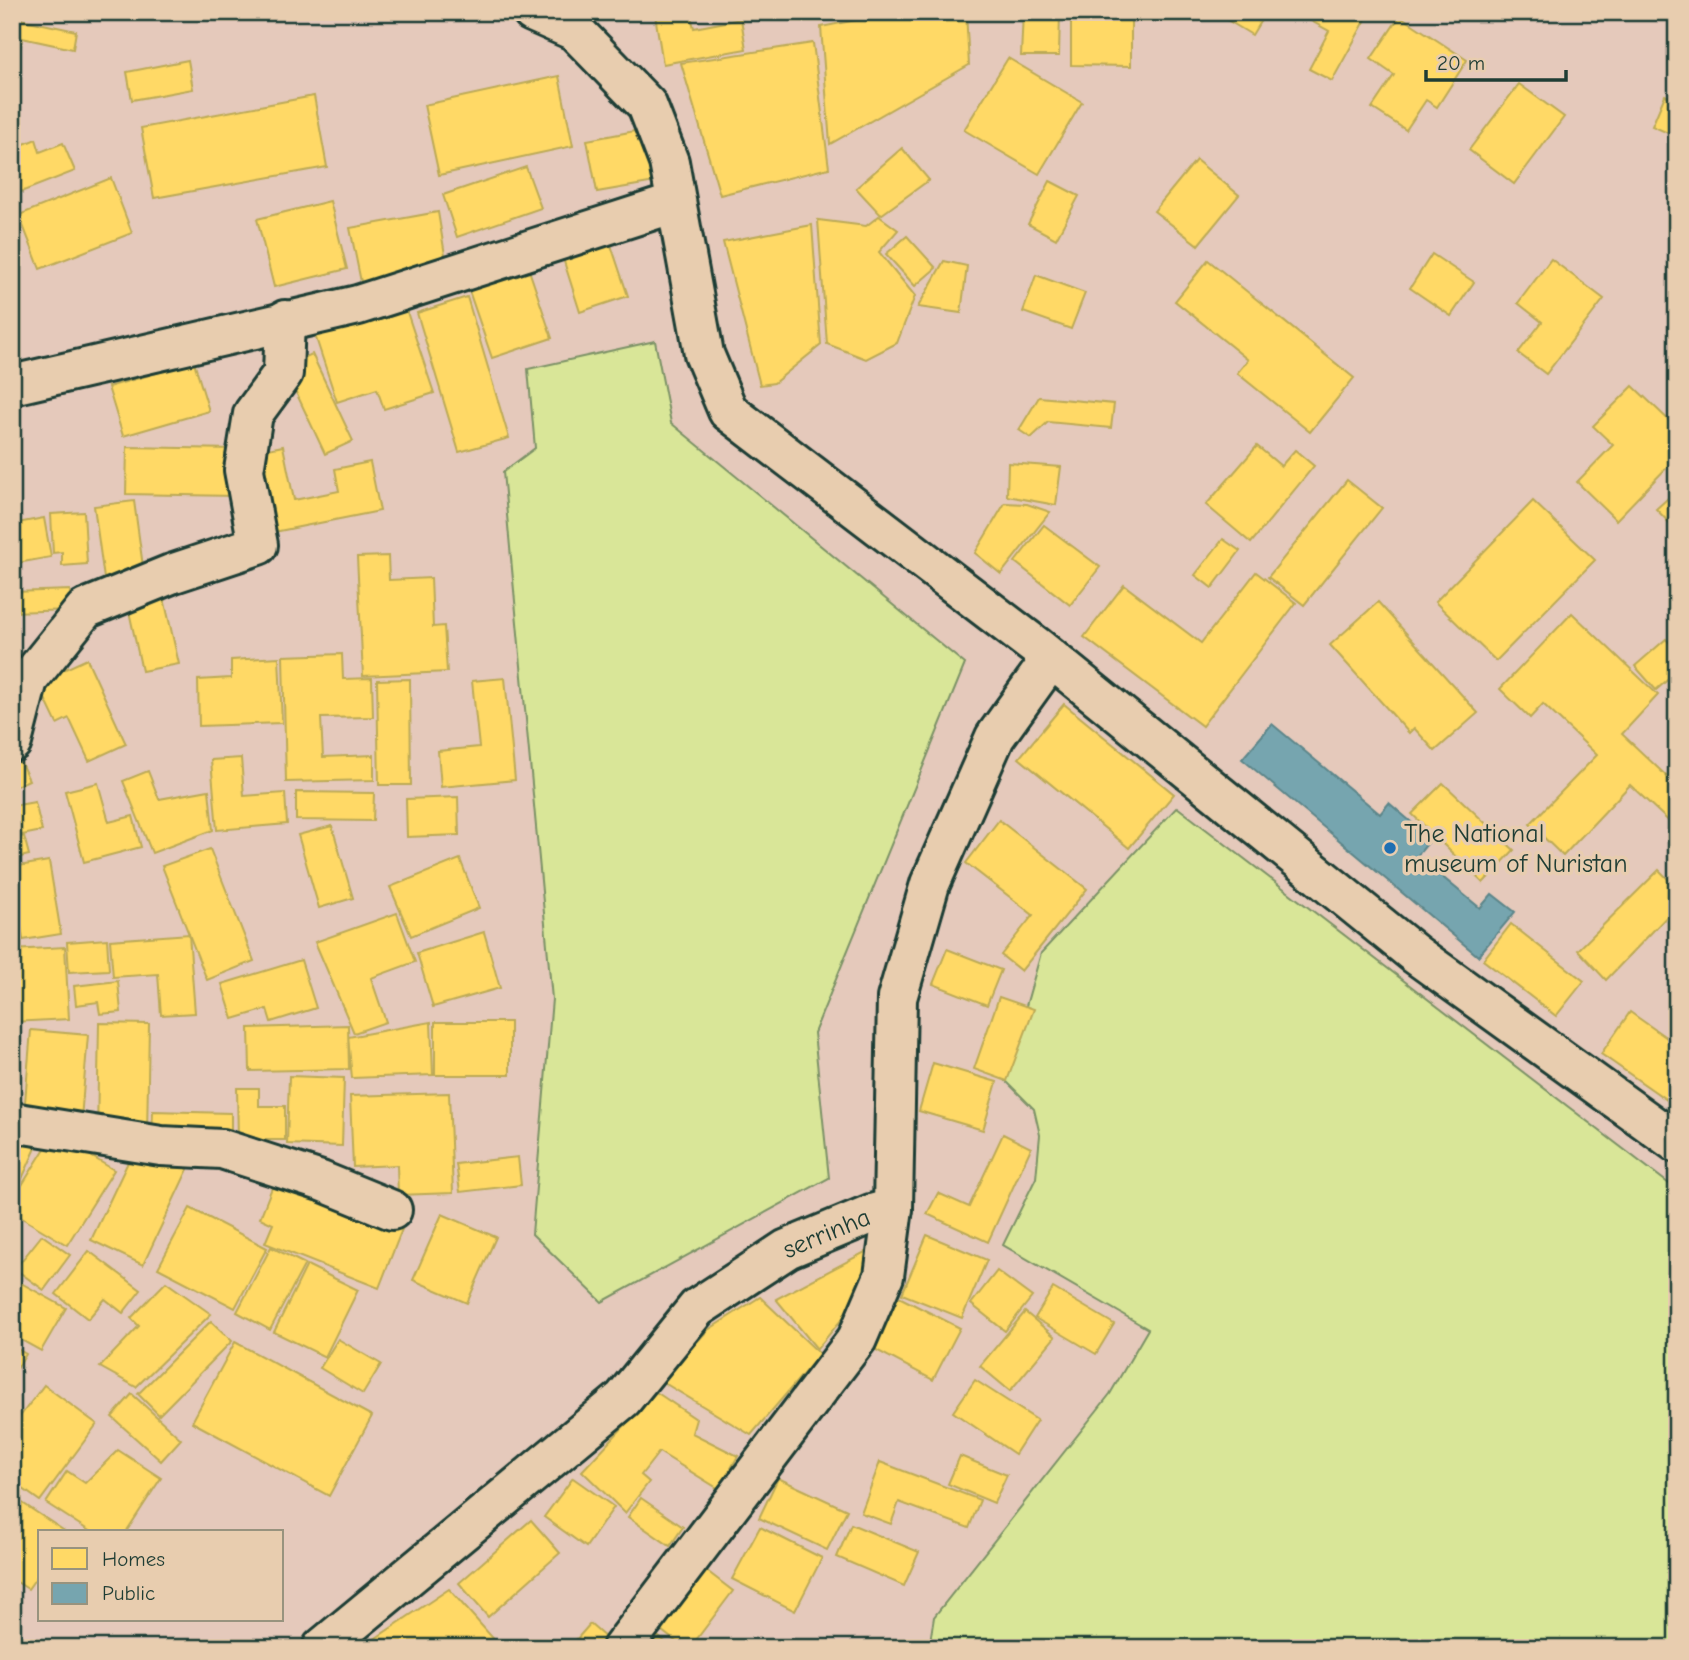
<svg xmlns="http://www.w3.org/2000/svg" width="1689" height="1660" font-family="'Comic Neue',sans-serif">
	<style>
		.green { fill: #d9e698; stroke: #7c9266; stroke-width: 2 }
		.homes { fill: #ffd966; stroke: #bcaa57; stroke-width: 2 }
		.public { fill: #76a5af; stroke: #5c868a; stroke-width: 2 }
		.lines { fill: none; stroke-linecap: round; stroke-linejoin: round }
		.minor-casing { stroke: #1f3d34; stroke-width: 44 }
		.minor { stroke: #e8cdaf; stroke-width: 38 }
		.poi-dot { fill: #1f6fb2; stroke: #e8cdaf; stroke-width: 2.5 }
		.labels { text-anchor: middle; stroke-width: 7; stroke-linejoin: round; paint-order: stroke }
		.poi-label { font-size: 26px; fill: #1f3d34; stroke: #e8cdaf; text-anchor: start }
		.street-label { font-size: 26px; fill: #1f3d34; stroke: #e8cdaf }
	</style>
	<rect width="100%" height="100%" fill="#e5c9bb"/>
	<filter id="ink" filterUnits="userSpaceOnUse"><feTurbulence type="fractalNoise" baseFrequency=".0143" numOctaves="2"/><feDisplacementMap in="SourceGraphic" scale="14" xChannelSelector="R" yChannelSelector="G"/><feConvolveMatrix kernelMatrix="1 2 1 2 8 2 1 2 1" color-interpolation-filters="sRGB"/></filter>
	<g filter="url(#ink)">
		<g class="green">
			<polygon points="655,341 671,423 965,664 814,1033 829,1178 602,1302 532,1234 552,999 503,472 535,448 528,369"/>
			<polygon points="1177,807 1677,1190 1677,1648 929,1648 934,1617 1110,1394 1148,1329 1003,1245 1036,1178 1040,1135 1034,1109 1005,1080 1041,953"/>
		</g>
		<g class="homes">
			<polygon points="672,12 690,12 694,28 741,19 746,49 663,64 655,15"/>
			<polygon points="896,12 966,12 969,65 830,144 821,27"/>
			<polygon points="1023,12 1060,12 1059,56 1021,56"/>
			<polygon points="1071,12 1131,12 1131,66 1071,65"/>
			<polygon points="1214,12 1266,12 1252,35"/>
			<polygon points="1304,12 1370,12 1332,81 1309,69 1329,31 1302,16 1300,19"/>
			<polygon points="1400,16 1467,60 1437,107 1426,100 1406,130 1372,108 1394,75 1371,59"/>
			<polygon points="15,18 76,31 73,49 22,38 12,86 12,31"/>
			<polygon points="813,43 829,168 720,195 681,63"/>
			<polygon points="1008,58 1082,102 1039,174 964,130"/>
			<polygon points="188,60 193,89 132,100 127,72"/>
			<polygon points="559,76 573,146 439,175 424,105"/>
			<polygon points="1519,84 1564,117 1514,184 1469,150"/>
			<polygon points="1665,95 1677,100 1677,137 1652,126"/>
			<polygon points="314,96 327,167 154,198 141,128"/>
			<polygon points="651,128 661,181 597,192 587,140"/>
			<polygon points="36,139 40,152 63,143 75,171 13,195 15,200 12,201 12,149"/>
			<polygon points="902,148 929,180 881,215 856,188"/>
			<polygon points="1196,160 1239,195 1198,245 1154,211"/>
			<polygon points="526,167 541,208 457,237 443,195"/>
			<polygon points="111,178 132,233 40,269 19,215"/>
			<polygon points="1050,181 1079,196 1056,239 1028,224"/>
			<polygon points="330,201 347,269 274,287 257,219"/>
			<polygon points="438,212 447,267 361,282 350,228"/>
			<polygon points="879,216 898,230 879,252 915,296 897,343 866,359 827,344 818,220 866,226"/>
			<polygon points="812,225 821,345 774,383 760,385 723,242"/>
			<polygon points="607,233 628,296 580,312 560,249"/>
			<polygon points="907,236 936,268 915,286 886,254"/>
			<polygon points="1432,254 1474,282 1451,316 1410,288"/>
			<polygon points="1551,259 1604,299 1546,374 1518,353 1542,322 1518,303"/>
			<polygon points="1208,260 1354,378 1310,432 1237,373 1248,360 1175,301"/>
			<polygon points="944,261 967,266 961,313 918,307"/>
			<polygon points="527,264 552,338 492,358 467,285"/>
			<polygon points="1036,275 1085,293 1071,329 1023,312"/>
			<polygon points="467,297 509,438 459,452 417,313"/>
			<polygon points="404,303 434,393 384,409 377,389 337,402 314,332"/>
			<polygon points="312,354 353,441 325,454 284,367"/>
			<polygon points="194,362 209,411 123,436 108,387"/>
			<polygon points="1633,386 1677,428 1677,457 1616,520 1577,482 1613,445 1593,426"/>
			<polygon points="1039,397 1114,404 1111,428 1048,422 1031,438 1019,430"/>
			<polygon points="283,446 294,500 339,491 335,469 370,462 380,511 269,533 253,452"/>
			<polygon points="1257,446 1281,466 1295,450 1314,466 1251,543 1206,505"/>
			<polygon points="127,447 235,449 235,496 126,494"/>
			<polygon points="1008,463 1061,467 1056,505 1007,496"/>
			<polygon points="1347,480 1382,508 1304,605 1268,577"/>
			<polygon points="1677,490 1677,531 1656,509"/>
			<polygon points="134,501 145,581 105,586 94,506"/>
			<polygon points="1533,501 1595,560 1496,661 1435,602"/>
			<polygon points="1005,503 1027,504 1050,512 1001,574 975,553"/>
			<polygon points="84,512 87,564 62,566 62,552 53,553 51,514"/>
			<polygon points="44,518 51,557 12,564 12,524"/>
			<polygon points="1044,525 1100,567 1070,605 1015,562"/>
			<polygon points="1223,539 1240,551 1212,588 1195,575"/>
			<polygon points="388,556 389,580 431,578 433,627 444,626 447,672 363,676 357,557"/>
			<polygon points="1256,572 1296,603 1202,726 1084,637 1124,585 1201,643"/>
			<polygon points="70,590 71,610 12,612 12,592"/>
			<polygon points="163,594 179,664 142,671 127,602"/>
			<polygon points="1378,602 1478,713 1435,751 1414,728 1409,733 1330,645"/>
			<polygon points="1572,613 1658,695 1622,734 1677,786 1677,829 1630,785 1563,856 1530,824 1597,755 1543,704 1530,718 1500,689"/>
			<polygon points="1666,639 1677,651 1677,682 1672,676 1656,690 1635,666"/>
			<polygon points="342,654 343,679 372,678 373,717 321,718 323,757 374,755 374,780 286,782 283,656"/>
			<polygon points="279,657 282,723 199,726 198,680 231,678 231,660"/>
			<polygon points="87,659 126,744 89,761 69,718 57,724 37,682"/>
			<polygon points="505,678 515,780 441,787 438,751 479,747 472,681"/>
			<polygon points="410,679 411,785 379,785 377,680"/>
			<polygon points="1064,704 1174,794 1129,848 1019,758"/>
			<polygon points="17,755 29,780 12,788 12,758"/>
			<polygon points="241,758 244,796 285,793 287,824 217,830 211,760"/>
			<polygon points="148,771 159,799 209,790 213,830 152,853 123,781"/>
			<polygon points="98,783 109,822 133,816 141,847 84,862 65,791"/>
			<polygon points="1443,783 1514,850 1483,883 1412,814"/>
			<polygon points="296,792 374,793 373,821 296,820"/>
			<polygon points="458,797 459,835 407,837 406,799"/>
			<polygon points="35,802 42,831 17,836 12,806"/>
			<polygon points="999,820 1087,889 1021,971 1001,955 1033,915 966,863"/>
			<polygon points="332,826 353,898 319,908 298,835"/>
			<polygon points="24,836 29,855 12,859 12,839"/>
			<polygon points="210,849 254,961 207,980 162,866"/>
			<polygon points="460,859 479,908 411,936 390,887"/>
			<polygon points="49,861 61,934 23,940 12,867"/>
			<polygon points="1659,870 1677,888 1677,906 1606,980 1578,950"/>
			<polygon points="397,913 415,962 371,978 386,1022 354,1033 315,942"/>
			<polygon points="1511,924 1584,981 1556,1016 1483,960"/>
			<polygon points="484,932 500,988 433,1007 417,953"/>
			<polygon points="189,934 195,1013 161,1015 158,974 113,977 110,940"/>
			<polygon points="107,939 109,970 69,972 67,942"/>
			<polygon points="65,947 69,1019 12,1022 12,950"/>
			<polygon points="947,949 1001,970 987,1005 933,984"/>
			<polygon points="301,960 316,1008 271,1022 267,1009 233,1019 222,984"/>
			<polygon points="118,981 121,1012 100,1014 98,1002 76,1005 74,986"/>
			<polygon points="999,997 1034,1009 1007,1081 974,1069"/>
			<polygon points="1630,1012 1677,1045 1677,1107 1601,1054"/>
			<polygon points="431,1022 433,1075 352,1078 348,1037"/>
			<rect x="435" y="1022" width="75" height="53"/>
			<polygon points="99,1023 149,1024 147,1135 97,1134"/>
			<polygon points="348,1025 349,1069 250,1071 249,1028"/>
			<polygon points="31,1030 88,1035 81,1119 24,1114"/>
			<polygon points="933,1063 997,1082 983,1130 919,1111"/>
			<polygon points="289,1076 344,1078 342,1146 287,1144"/>
			<polygon points="237,1088 259,1088 259,1106 285,1106 285,1140 238,1140"/>
			<polygon points="449,1093 453,1193 398,1195 397,1165 353,1167 350,1096"/>
			<polygon points="153,1111 231,1113 231,1140 152,1138"/>
			<polygon points="54,1134 114,1170 67,1245 12,1212 12,1201"/>
			<polygon points="1003,1134 1031,1148 988,1242 927,1214 938,1193 969,1207"/>
			<polygon points="12,1138 36,1148 21,1181 12,1177"/>
			<polygon points="137,1143 189,1167 143,1265 91,1240"/>
			<polygon points="518,1157 521,1185 460,1192 456,1164"/>
			<polygon points="277,1175 404,1224 379,1288 265,1243 273,1224 260,1218"/>
			<polygon points="190,1208 267,1248 235,1308 158,1268"/>
			<polygon points="442,1214 496,1237 467,1303 413,1280"/>
			<polygon points="42,1235 70,1255 44,1290 15,1269"/>
			<polygon points="927,1235 987,1260 962,1318 902,1294"/>
			<polygon points="271,1247 305,1264 270,1330 237,1312"/>
			<polygon points="89,1251 141,1290 123,1313 105,1299 88,1319 56,1294"/>
			<polygon points="865,1252 878,1276 817,1349 776,1299"/>
			<polygon points="307,1265 358,1290 325,1357 274,1332"/>
			<polygon points="997,1271 1032,1297 1005,1331 971,1304"/>
			<polygon points="12,1278 66,1308 41,1351 12,1335"/>
			<polygon points="166,1282 211,1314 136,1387 100,1367 139,1326 131,1318"/>
			<polygon points="1053,1288 1114,1324 1096,1354 1035,1318"/>
			<polygon points="893,1294 960,1328 933,1380 859,1341"/>
			<polygon points="760,1297 820,1354 751,1435 661,1381 708,1330"/>
			<polygon points="1025,1312 1055,1337 1010,1391 980,1366"/>
			<polygon points="211,1321 232,1341 159,1415 138,1394"/>
			<polygon points="338,1339 381,1364 363,1394 320,1368"/>
			<polygon points="235,1342 372,1416 329,1496 192,1422"/>
			<polygon points="12,1346 26,1354 12,1377"/>
			<polygon points="975,1380 1037,1420 1015,1454 953,1412"/>
			<polygon points="44,1385 97,1424 40,1501 12,1481 12,1427"/>
			<polygon points="656,1392 696,1419 692,1433 738,1456 719,1489 659,1452 641,1475 649,1482 625,1513 582,1471"/>
			<polygon points="132,1394 181,1439 161,1461 112,1417"/>
			<polygon points="118,1450 161,1478 126,1532 91,1532 46,1503 67,1471 85,1483"/>
			<polygon points="960,1456 1007,1475 994,1503 948,1484"/>
			<polygon points="880,1462 980,1500 969,1528 899,1502 891,1524 861,1513"/>
			<polygon points="573,1478 614,1507 586,1547 544,1517"/>
			<polygon points="778,1478 847,1510 827,1550 759,1518"/>
			<polygon points="12,1496 66,1532 40,1532 40,1572 28,1589 12,1579 12,1555 16,1549 12,1546"/>
			<polygon points="641,1498 683,1527 670,1546 628,1517"/>
			<polygon points="531,1520 560,1553 488,1617 459,1583"/>
			<polygon points="851,1524 919,1552 904,1586 837,1557"/>
			<polygon points="760,1527 822,1558 795,1611 732,1579"/>
			<polygon points="703,1568 733,1591 690,1648 684,1648 657,1627"/>
			<polygon points="449,1589 499,1645 497,1648 375,1648 370,1642"/>
			<polygon points="590,1624 615,1646 614,1648 569,1648"/>
			<polygon points="654,1633 672,1648 642,1648"/>
		</g>
		<polygon class="public" points="1272,724 1380,814 1389,803 1431,839 1417,856 1480,908 1492,894 1515,912 1478,956 1242,759"/>
		<g class="lines">
			<defs>
				<g id="minor">
					<polyline points="532,12 575,31 647,105 669,162 704,354 728,411 1037,647 1415,954 1677,1143"/>
					<polyline points="12,385 358,305 675,203"/>
					<polyline points="12,742 28,680 85,609 171,574 258,545 244,470 253,414 283,373 285,320"/>
					<polyline points="12,1122 161,1146 222,1149 321,1181 392,1210"/>
					<path id="s1" d="M 322,1648 L 623,1399 L 697,1308 L 787,1249 L 871,1214 L 893,1208 L 897,998 L 930,884 L 995,737 L 1051,659"/>
					<polyline points="622,1648 857,1339 884,1276 893,1208"/>
				</g>
			</defs>
			<use href="#minor" class="minor-casing"/>
			<use href="#minor" class="minor"/>
		</g>
	</g>
	<circle class="poi-dot" cx="1390" cy="848" r="7"/>
	<g class="labels">
		<g class="poi-label">
			<text x="1404" y="842">The National<tspan x="1404" dy="30">museum of Nuristan</tspan></text>
		</g>
		<g class="street-label">
			<text dy="9" stroke="none"><textPath href="#s1" startOffset="658">serrinha</textPath></text>
		</g>
	</g>
	<rect width="1689" height="1660" fill="none" stroke="#e8cdaf" stroke-width="42"/>
	<rect x="21" y="21" width="1647" height="1618" fill="none" stroke="#1f3d34" stroke-width="2.5" filter="url(#ink)"/>
	<rect x="38" y="1530" width="245" height="91" fill="#e8cdaf" stroke="#98937e" stroke-width="2"/>
	<rect x="52" y="1548" width="35" height="21" fill="#ffd966" stroke="#98937e" stroke-width="2"/>
	<text x="102" y="1566" font-size="21" fill="#1f3d34">Homes</text>
	<rect x="52" y="1583" width="35" height="21" fill="#76a5af" stroke="#98937e" stroke-width="2"/>
	<text x="102" y="1600" font-size="21" fill="#1f3d34">Public</text>
	<path d="M1426 70v10h140v-10" fill="none" stroke="#1f3d34" stroke-width="3.5"/>
	<text x="1437" y="70" font-size="21" fill="#1f3d34" stroke="#e8cdaf" stroke-width="5" paint-order="stroke">20 m</text>
</svg>
